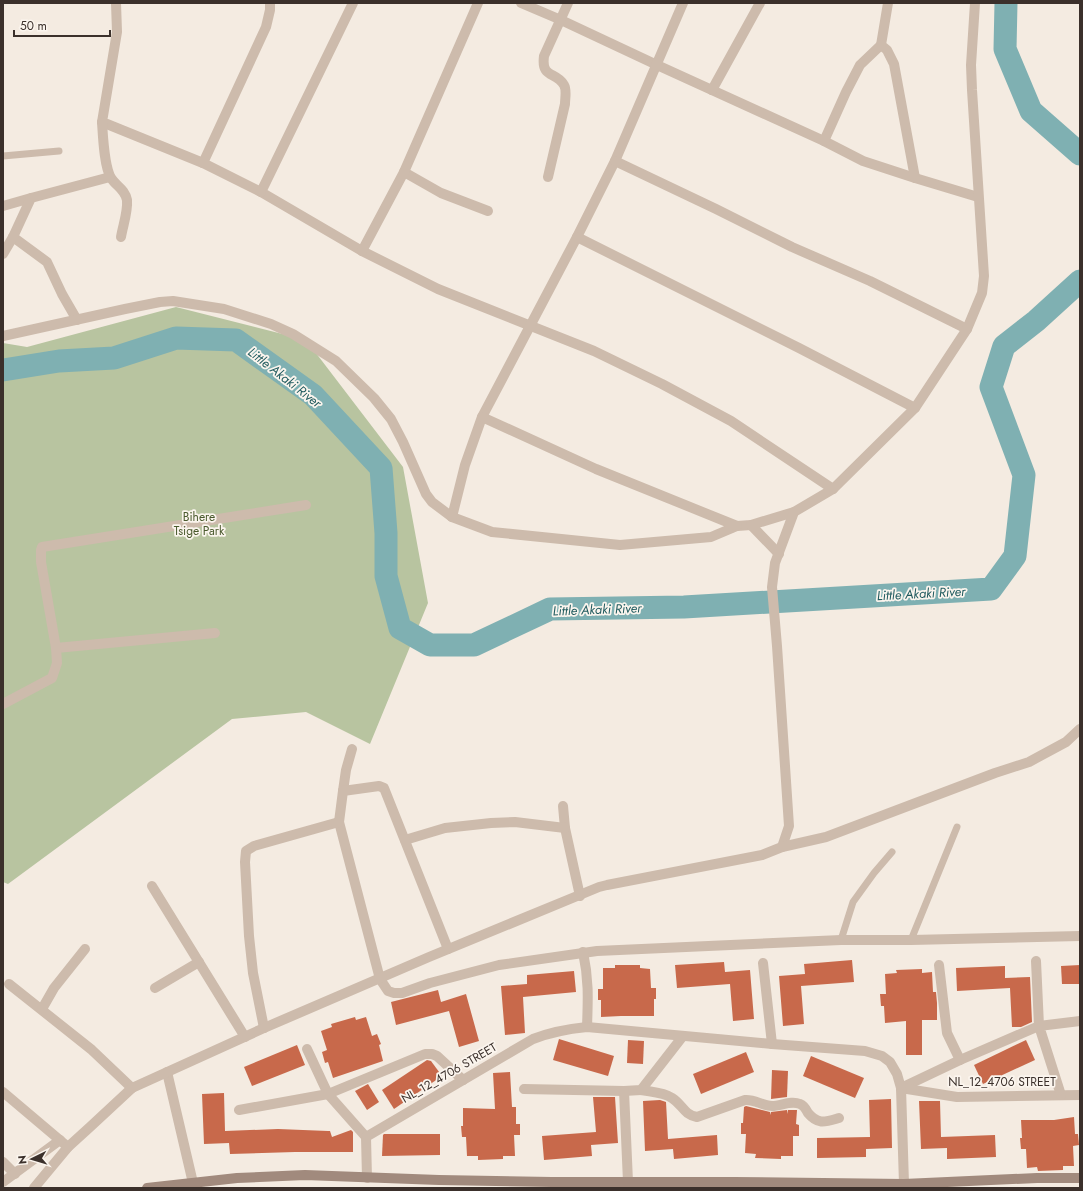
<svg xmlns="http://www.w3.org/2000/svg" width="1083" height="1191" font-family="Jost,sans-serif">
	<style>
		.green { fill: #b8c4a0 }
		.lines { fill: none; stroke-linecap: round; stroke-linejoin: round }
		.river { stroke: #7fb0b2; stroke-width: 23 }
		.building { fill: #c8694b }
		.lane { stroke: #cdbbac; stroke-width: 7 }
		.street { stroke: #cdbbac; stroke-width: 10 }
		.secondary { stroke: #a18a7d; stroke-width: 10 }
		.labels { text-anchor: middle; stroke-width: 3.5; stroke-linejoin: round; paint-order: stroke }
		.park-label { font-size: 12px; fill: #4a5a2e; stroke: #fbf5ee }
		.street-label { font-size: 12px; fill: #3b302b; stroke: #fbf5ee }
		.water-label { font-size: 13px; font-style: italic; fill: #1f5a5e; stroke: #fbf5ee }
	</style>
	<rect width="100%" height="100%" fill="#f4ebe1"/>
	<polygon class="green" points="176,307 306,340 403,467 428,603 370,744 306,712 232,719 8,884 3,882 3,343 27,347"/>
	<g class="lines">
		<g class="river">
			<polyline points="1006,3 1005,49 1031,111 1080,154"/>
			<polyline points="3,370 59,361 114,358 176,338 236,340 313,395 381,468 386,533 386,576 400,628 430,645 474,645 550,609 684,607 991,589 1015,556 1024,475 991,387 1004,346 1036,321 1080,281"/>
		</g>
	</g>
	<g class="building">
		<polygon points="852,960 854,982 801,986 804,1024 783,1026 779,976 805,974 804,964"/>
		<polygon points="724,962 725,972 750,970 754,1019 733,1021 730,984 677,988 675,965"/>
		<polygon points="615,965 640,965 640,968 650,969 651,988 656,988 656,999 654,999 654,1016 621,1016 601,1017 601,1000 598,1000 598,989 603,989 603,968 615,968"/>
		<polygon points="1080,965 1080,984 1062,984 1061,966"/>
		<polygon points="1005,966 1005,978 1030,977 1032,1022 1021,1027 1012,1027 1010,988 957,991 956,968"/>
		<polygon points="922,969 922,973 932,972 933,992 936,992 937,1003 937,1020 922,1020 922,1055 906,1055 906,1021 885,1023 884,1006 881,1006 880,994 886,994 885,974 897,973 896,970"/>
		<polygon points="574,971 576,992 523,997 525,1033 505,1035 501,986 527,984 527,975"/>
		<polygon points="438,990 441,1002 466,994 479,1041 459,1047 449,1011 396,1025 391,1002"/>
		<polygon points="355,1017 356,1020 366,1017 372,1036 377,1034 381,1044 379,1045 383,1061 333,1078 328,1062 325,1063 322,1052 327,1050 321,1031 332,1027 331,1024"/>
		<polygon points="559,1039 614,1056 608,1076 553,1060"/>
		<polygon points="628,1040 644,1041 643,1064 627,1063"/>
		<polygon points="1026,1040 1035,1060 983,1084 974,1065"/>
		<polygon points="297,1045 305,1065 252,1086 244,1067"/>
		<polygon points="746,1052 754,1072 701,1094 693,1074"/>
		<polygon points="811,1056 864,1078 855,1098 803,1076"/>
		<polygon points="427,1060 431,1061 442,1076 394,1109 382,1090"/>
		<polygon points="772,1070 788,1071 787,1097 771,1099"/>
		<polygon points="510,1072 512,1107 516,1107 516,1124 520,1124 520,1135 514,1135 515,1156 503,1156 503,1159 478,1160 478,1156 467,1156 466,1137 462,1137 461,1126 463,1126 463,1108 495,1109 493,1073"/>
		<polygon points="368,1084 379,1102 367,1110 355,1091"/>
		<polygon points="224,1093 225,1131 278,1129 328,1131 330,1131 332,1137 351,1130 353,1132 353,1152 295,1152 230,1154 229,1143 204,1144 202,1094"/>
		<polygon points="593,1097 615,1097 618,1143 591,1145 592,1156 544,1160 542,1136 596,1132"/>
		<polygon points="891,1099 892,1148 866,1149 866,1157 817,1158 817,1138 870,1137 869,1100"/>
		<polygon points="660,1100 666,1102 668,1139 717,1135 718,1155 674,1159 673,1149 645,1151 643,1101"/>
		<polygon points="919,1101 940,1101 941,1137 995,1135 996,1157 947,1159 947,1148 921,1149"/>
		<polygon points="746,1106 770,1112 771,1115 771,1112 787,1110 787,1114 788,1110 797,1110 796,1124 799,1125 799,1136 793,1136 793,1156 781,1156 781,1159 755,1158 756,1154 745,1153 746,1134 741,1134 741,1123 743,1123 744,1107"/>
		<polygon points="1074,1117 1075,1134 1078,1134 1079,1145 1073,1146 1074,1166 1063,1166 1063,1170 1038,1171 1037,1167 1027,1168 1026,1149 1021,1149 1020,1138 1022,1138 1021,1120 1054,1120"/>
		<polygon points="384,1134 440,1134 440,1155 382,1156 383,1135"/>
	</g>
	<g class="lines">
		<g class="lane">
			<polyline points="3,156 59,151"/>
			<polyline points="841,940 853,902 874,873 892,852"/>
			<polyline points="911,940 957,827"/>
		</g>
		<g class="street">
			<polyline points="116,3 117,32 102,122 203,163"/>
			<polyline points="353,3 261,192 362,251 438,289 594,351 662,384 731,421 833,489"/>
			<polyline points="521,3 561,20 657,65 824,141 863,161 915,178 978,197"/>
			<polyline points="683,3 615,161 577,237 482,417 465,465 452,517 492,532 620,545 711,537 737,526 751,525 794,512"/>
			<polyline points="888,3 881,45 887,50 894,64 915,178"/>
			<polyline points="712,90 760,3"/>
			<path d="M 102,122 C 103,136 104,166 111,178 C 116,186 125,189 127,200 C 128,212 123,225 121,237"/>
			<polyline points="824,141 846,92 860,65 881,45"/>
			<polyline points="615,161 716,209 792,247 870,281 967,329"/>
			<polyline points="404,172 441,193 488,211"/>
			<path d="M 548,177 L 565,104 C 565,98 567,90 564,85 C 556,71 541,79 544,56 L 568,3"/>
			<polyline points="261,192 203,163 266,27 270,10 270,3"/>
			<polyline points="3,206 31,198"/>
			<polyline points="13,237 47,262 62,294 77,320"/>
			<polyline points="577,237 799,348 915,408"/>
			<polyline points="362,251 404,172 478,3"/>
			<polyline points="3,254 13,237 31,198 110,177"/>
			<polyline points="3,336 125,309 160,302 173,301 224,309 271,324 293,334 336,361 374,398 391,419 403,442 426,494 432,502 452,517"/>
			<polyline points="482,417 596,469 737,526"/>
			<polyline points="751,525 779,554"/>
			<polyline points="56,648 215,633"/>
			<polyline points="3,704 52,678 57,663 56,648 41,562 41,550 42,547 306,505"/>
			<polyline points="343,791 346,770 352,749"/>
			<polyline points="563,806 565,828 580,896"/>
			<polyline points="405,840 445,828 491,823 515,822 565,828"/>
			<polyline points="782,847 789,826 777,646 772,587 775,563 794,512 833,489 915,408 967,329 982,293 984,276 972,90 971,65 975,3"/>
			<polyline points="152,886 245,1037"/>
			<polyline points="448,949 384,788 379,786 343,791 339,822 380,979 388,991 394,993 402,993 430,983 499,965 597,951 841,940 911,940 1080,936"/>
			<path d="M 583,952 C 589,980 588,999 587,1027"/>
			<polyline points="763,963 772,1044"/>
			<polyline points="939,965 947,1033 960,1060"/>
			<polyline points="9,984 92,1050 132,1088"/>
			<polyline points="155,988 199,962"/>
			<polyline points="42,1009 54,988 85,949"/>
			<polyline points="264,1028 253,973 249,936 245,862 246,851 254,846 339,822"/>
			<polyline points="307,1049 328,1094 366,1137"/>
			<polyline points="167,1072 193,1183"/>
			<polyline points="901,1088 960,1060 1039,1026 1036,961"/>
			<polyline points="901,1088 957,1097 1080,1095"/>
			<polyline points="524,1089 624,1091 641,1090 683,1036"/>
			<path d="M 641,1090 C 651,1092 663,1092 672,1098 C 683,1105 683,1114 697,1117 L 745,1100 C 755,1099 762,1106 772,1106 C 781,1106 791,1100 800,1104 C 803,1105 806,1109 808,1113 C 818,1125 825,1122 839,1118"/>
			<polyline points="624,1091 628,1182"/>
			<polyline points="3,1092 68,1147"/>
			<polyline points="1061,1095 1039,1026 1080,1021"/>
			<polyline points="239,1110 328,1094 425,1054 432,1054 437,1056 463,1080"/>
			<polyline points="3,1162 15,1174"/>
			<path d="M 367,1178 L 366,1137 L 533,1039 C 551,1032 567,1029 587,1027 L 772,1044 L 865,1051 L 882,1056 L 890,1062 L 897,1074 L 901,1088 L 904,1184"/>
			<polyline points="3,1182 60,1140"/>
			<polyline points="34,1188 68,1147 90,1127 132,1088 264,1028 429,957 599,887 607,885 762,855 782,847 826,837 995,773 1029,762 1066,742 1080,729"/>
		</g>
		<polyline class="secondary" points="147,1188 237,1178 305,1175 439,1180 552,1182 734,1182 904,1184 1037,1178 1080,1178"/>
	</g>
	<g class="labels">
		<g class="park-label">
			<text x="199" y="521">Bihere<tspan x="199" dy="14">Tsige Park</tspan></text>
		</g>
		<g class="street-label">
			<text transform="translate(449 1073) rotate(-30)" y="4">NL_12_4706 STREET</text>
			<text x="1002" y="1086">NL_12_4706 STREET</text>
		</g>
		<g class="water-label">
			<text transform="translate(285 377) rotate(38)" y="5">Little Akaki River</text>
			<text transform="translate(921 593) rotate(-3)" y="5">Little Akaki River</text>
			<text transform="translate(597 609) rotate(-2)" y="5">Little Akaki River</text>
		</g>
	</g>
	<rect width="1083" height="1191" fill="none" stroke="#3b302b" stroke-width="8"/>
	<g transform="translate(32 1159) rotate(265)" stroke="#fbf5ee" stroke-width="3" paint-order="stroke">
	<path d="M0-3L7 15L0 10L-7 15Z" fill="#3b302b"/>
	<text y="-6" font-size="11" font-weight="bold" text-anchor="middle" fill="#3b302b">N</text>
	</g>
	<path d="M14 30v6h96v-6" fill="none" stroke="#3b302b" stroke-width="2"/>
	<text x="20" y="30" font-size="12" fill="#3b302b" stroke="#fbf5ee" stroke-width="3" paint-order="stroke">50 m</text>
</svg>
